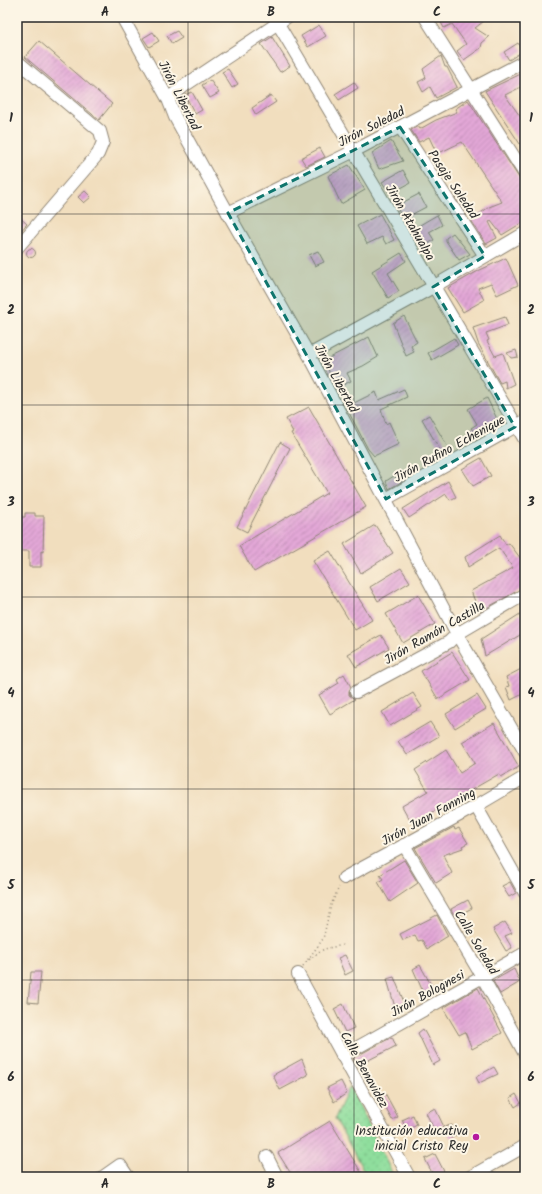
<svg xmlns="http://www.w3.org/2000/svg" width="542" height="1194" font-family="Kalam,sans-serif">
	<style>
		.grass { fill: url(#grass-dots); stroke: #5d8464 }
		.building { fill: url(#building-hatch) }
		.lines { fill: none; stroke-linecap: round; stroke-linejoin: round }
		.minor-casing { stroke: #8e8474; stroke-width: 14 }
		.path { stroke: #8e8474; stroke-width: 1.5; stroke-dasharray: 1 3; stroke-linecap: butt }
		.minor { stroke: #fff; stroke-width: 12 }
		.marked { fill: #0f766e; fill-opacity: 0.2; stroke: #0f766e; stroke-width: 3; stroke-dasharray: 8 5; stroke-linejoin: round }
		.grid { fill: none; stroke: #2b2b2b; stroke-width: 1; stroke-opacity: 0.55 }
		.poi-dot { fill: #b5179e; stroke: #fcf5e5; stroke-width: 1.5 }
		.labels { text-anchor: middle; stroke-width: 4; stroke-linejoin: round; paint-order: stroke }
		.street-label { font-size: 13px; fill: #2b2b2b; stroke: #fcf5e5 }
		.poi-label { font-size: 13px; fill: #2b2b2b; stroke: #fcf5e5; text-anchor: end }
		.neatline { fill: none; stroke: #2b2b2b; stroke-width: 1.5 }
		.grid-label { font-size: 13px; text-anchor: middle; font-weight: bold; fill: #2b2b2b }
	</style>
	<defs>
		<pattern id="grass-dots" width="8" height="8" patternUnits="userSpaceOnUse"><rect width="8" height="8" fill="#8fde9d"/><path d="M2 2h.1M6 6h.1" fill="none" stroke="#7cbf87" stroke-width="1.8" stroke-linecap="round"/></pattern>
		<pattern id="building-hatch" width="6" height="6" patternUnits="userSpaceOnUse"><rect width="6" height="6" fill="#e3a7d7"/><path d="M-1 1l2-2M0 6l6-6M5 7l2-2" fill="none" stroke="#b888af"/></pattern>
	</defs>
	<rect width="100%" height="100%" fill="#fcf5e5"/>
	<filter id="ink" filterUnits="userSpaceOnUse"><feTurbulence type="fractalNoise" baseFrequency=".025" numOctaves="2"/><feDisplacementMap in="SourceGraphic" scale="8" xChannelSelector="R" yChannelSelector="G"/><feConvolveMatrix kernelMatrix="1 2 1 2 8 2 1 2 1" color-interpolation-filters="sRGB"/></filter>
	<filter id="wash" filterUnits="userSpaceOnUse"><feTurbulence type="fractalNoise" baseFrequency=".012" numOctaves="4" result="noise"/><feDisplacementMap in="SourceGraphic" scale="16" xChannelSelector="R" yChannelSelector="G"/><feGaussianBlur stdDeviation="0.9" result="paint"/><feColorMatrix in="noise" values="0 0 0 0 0 0 0 0 0 0 0 0 0 0 0 0 0 1.4 0 .05"/><feComposite in="paint" operator="in"/></filter>
	<g filter="url(#wash)">
		<rect width="100%" height="100%" fill="#f1debe"/>
		<polygon class="grass" points="350,1086 394,1177 367,1177 335,1118"/>
		<g id="blocks">
			<g class="building">
				<polygon points="438,17 481,17 484,21 475,28 489,37 482,43 481,48 464,60 457,51 466,44 452,24 444,28"/>
				<polygon points="319,25 326,36 308,47 301,36"/>
				<polygon points="177,31 182,38 172,44 167,36"/>
				<polygon points="153,32 159,41 149,47 143,38"/>
				<polygon points="272,37 290,66 280,72 261,44"/>
				<polygon points="39,41 112,104 99,120 25,57"/>
				<polygon points="518,43 523,51 509,60 504,52"/>
				<polygon points="441,56 445,67 447,67 457,87 436,98 430,87 423,92 418,82 426,78 423,69"/>
				<polygon points="228,69 238,84 232,88 222,72"/>
				<polygon points="525,72 525,85 505,95 522,119 525,117 525,140 520,144 485,91"/>
				<polygon points="210,80 219,93 210,98 202,85"/>
				<polygon points="354,82 358,88 339,100 335,94"/>
				<polygon points="192,92 202,110 195,114 185,95"/>
				<polygon points="271,95 276,102 256,115 252,108"/>
				<polygon points="468,100 525,187 525,221 502,235 491,221 489,222 497,238 486,244 471,220 489,207 502,202 462,142 437,154 429,137 419,142 411,130 418,126 420,129 436,120 457,112 455,109"/>
				<polygon points="391,141 403,161 379,169 372,153"/>
				<polygon points="320,148 325,157 306,166 301,158"/>
				<polygon points="349,165 365,190 341,204 328,176"/>
				<polygon points="403,170 410,183 390,194 382,182"/>
				<polygon points="85,191 91,197 84,203 78,197"/>
				<polygon points="462,193 470,207 464,211 455,197"/>
				<polygon points="419,194 426,207 403,219 396,206"/>
				<polygon points="380,214 394,240 386,244 382,237 367,244 357,226"/>
				<polygon points="17,215 27,224 17,235"/>
				<polygon points="437,215 442,225 429,232 434,240 421,248 413,229"/>
				<polygon points="453,233 470,254 459,260 446,241 446,238"/>
				<circle cx="31" cy="253" r="4.5"/>
				<polygon points="318,251 324,262 315,266 309,255"/>
				<polygon points="401,253 406,261 388,273 399,291 388,298 372,271"/>
				<polygon points="506,258 518,285 497,295 491,283 478,288 484,300 463,312 448,288 480,270"/>
				<polygon points="404,316 417,342 411,346 414,352 406,356 393,323"/>
				<polygon points="505,317 508,325 486,333 489,340 487,341 495,356 503,353 514,384 506,388 505,381 500,383 496,376 478,343 473,328"/>
				<polygon points="369,337 378,357 363,366 347,373 351,381 335,389 325,360"/>
				<polygon points="454,338 458,345 432,360 428,353"/>
				<polygon points="516,350 518,357 511,358 507,353"/>
				<polygon points="404,389 407,397 381,409 386,424 389,422 399,444 374,456 368,449 346,407 376,392 379,400"/>
				<polygon points="487,398 498,421 476,434 471,428 477,424 468,409"/>
				<polygon points="309,407 366,507 254,572 239,546 327,493 291,433 293,432 286,419"/>
				<polygon points="429,415 450,451 443,455 422,419"/>
				<polygon points="280,442 290,448 247,532 237,527"/>
				<polygon points="481,458 491,476 473,486 462,469"/>
				<polygon points="405,470 410,477 389,489 386,481 394,476 396,478"/>
				<polygon points="448,481 456,497 450,500 446,494 409,518 403,509"/>
				<polygon points="25,513 35,513 35,516 44,516 43,552 41,551 41,567 29,567 29,551 17,551 17,517 25,517"/>
				<polygon points="375,525 393,553 361,573 344,544"/>
				<polygon points="500,535 506,545 509,543 521,559 525,556 525,587 479,612 471,591 513,568 499,548 468,567 465,557"/>
				<polygon points="330,551 372,620 355,630 313,561"/>
				<polygon points="401,568 410,582 378,601 370,587"/>
				<polygon points="418,595 435,624 403,643 386,614"/>
				<polygon points="520,614 525,620 525,632 485,656 481,639"/>
				<polygon points="381,635 389,648 356,667 348,654"/>
				<polygon points="452,652 470,680 438,699 421,671"/>
				<polygon points="525,667 525,693 511,700 506,687 509,686 506,677"/>
				<polygon points="344,674 351,687 349,691 349,695 355,699 330,714 319,695 339,683 337,679"/>
				<polygon points="413,693 422,707 390,726 382,712"/>
				<polygon points="477,695 486,709 455,728 446,714"/>
				<polygon points="430,722 439,736 407,755 398,741"/>
				<polygon points="494,723 519,767 501,777 499,774 412,824 402,806 428,791 415,770 446,750 460,773 475,763 462,742"/>
				<polygon points="454,827 455,830 459,828 468,843 462,846 463,848 443,855 452,873 436,883 415,848"/>
				<polygon points="404,860 418,883 390,902 378,882 383,879 380,875"/>
				<polygon points="510,882 516,893 509,897 502,886"/>
				<polygon points="468,900 472,908 455,917 451,909"/>
				<polygon points="437,915 448,936 427,949 422,940 418,941 415,935 403,940 400,934"/>
				<polygon points="505,922 512,933 505,936 512,948 506,951 493,929"/>
				<polygon points="345,955 353,971 345,975 338,958"/>
				<polygon points="420,965 434,990 424,994 413,969"/>
				<polygon points="514,969 520,982 500,994 493,981"/>
				<polygon points="31,972 41,972 38,1003 28,1002"/>
				<polygon points="394,977 406,1007 396,1011 387,979"/>
				<polygon points="478,988 502,1033 472,1049 465,1032 459,1035 443,1008"/>
				<polygon points="343,1004 354,1028 345,1032 334,1009"/>
				<polygon points="423,1029 440,1061 433,1065 418,1033"/>
				<polygon points="392,1037 396,1046 357,1066 353,1058"/>
				<polygon points="302,1059 308,1075 280,1090 273,1075"/>
				<polygon points="494,1067 498,1074 479,1083 476,1077"/>
				<polygon points="341,1081 347,1093 334,1102 327,1088"/>
				<polygon points="385,1093 398,1117 392,1120 379,1096"/>
				<polygon points="516,1094 521,1103 515,1107 510,1098"/>
				<polygon points="435,1108 444,1127 435,1131 426,1113"/>
				<polygon points="413,1115 417,1125 407,1130 402,1120"/>
				<polygon points="330,1121 364,1177 293,1177 278,1153"/>
				<polygon points="452,1125 457,1135 451,1138 444,1127"/>
				<polygon points="435,1154 447,1177 434,1177 425,1159"/>
			</g>
		</g>
	</g>
	<g filter="url(#ink)">
		<use href="#blocks" fill-opacity="0" stroke="#8e8474" stroke-width="1"/>
		<g class="lines">
			<defs>
				<g id="minor">
					<polyline points="122,17 168,99 175,117 228,213 309,355 457,634 525,752"/>
					<polyline points="274,17 525,440"/>
					<polyline points="425,17 525,174"/>
					<polyline points="17,61 100,131 103,142 98,154 17,248"/>
					<polyline points="168,99 184,86 287,17"/>
					<polyline points="400,127 485,256"/>
					<polyline points="228,213 354,151 525,61"/>
					<polyline points="309,355 433,287 525,233"/>
					<polyline points="386,499 525,421"/>
					<polyline points="356,692 449,642 457,634 525,594"/>
					<polyline points="476,806 525,893"/>
					<polyline points="404,845 483,978 525,1054"/>
					<polyline points="344,878 476,806 525,777"/>
					<polyline points="298,974 409,1177"/>
					<polyline points="342,1056 525,953"/>
					<polyline points="267,1157 277,1177"/>
					<polyline points="103,1177 120,1165 128,1177"/>
					<polyline points="470,1177 525,1146"/>
				</g>
			</defs>
			<use href="#minor" class="minor-casing"/>
			<g class="path">
				<polyline points="306,962 324,949 343,945"/>
				<polyline points="303,966 323,939 331,905 339,887"/>
			</g>
			<use href="#minor" class="minor"/>
		</g>
	</g>
	<path class="marked" d="M 400,127 L 485,256 L 433,287 L 515,427 L 386,499 L 228,213 Z"/>
	<path class="grid" d="M 188,17 L 188,1177M 354,17 L 354,1177M 17,214 L 525,214M 17,405 L 525,405M 17,597 L 525,597M 17,789 L 525,789M 17,980 L 525,980"/>
	<circle class="poi-dot" cx="476" cy="1137" r="4"/>
	<g class="labels">
		<g class="street-label">
			<text transform="translate(180 95) rotate(63)" y="5">Jirón Libertad</text>
			<text transform="translate(371 126) rotate(-27)" y="5">Jirón Soledad</text>
			<text transform="translate(454 184) rotate(56)" y="5">Pasaje Soledad</text>
			<text transform="translate(411 222) rotate(60)" y="5">Jirón Atahualpa</text>
			<text transform="translate(337 378) rotate(61)" y="5">Jirón Libertad</text>
			<text transform="translate(449 448) rotate(-29)" y="5">Jirón Rufino Echenique</text>
			<text transform="translate(434 632) rotate(-30)" y="5">Jirón Ramón Castilla</text>
			<text transform="translate(428 816) rotate(-29)" y="5">Jirón Juan Fanning</text>
			<text transform="translate(477 942) rotate(59)" y="5">Calle Soledad</text>
			<text transform="translate(427 993) rotate(-29)" y="5">Jirón Bolognesi</text>
			<text transform="translate(365 1069) rotate(61)" y="5">Calle Benavidez</text>
		</g>
		<g class="poi-label">
			<text x="468" y="1135">Institución educativa<tspan x="468" dy="15">inicial Cristo Rey</tspan></text>
		</g>
	</g>
	<rect width="542" height="1194" fill="none" stroke="#fcf5e5" stroke-width="44"/>
	<rect x="22" y="22" width="498" height="1150" class="neatline"/>
	<g class="grid-label">
		<text x="105" y="16">A</text>
		<text x="271" y="16">B</text>
		<text x="437" y="16">C</text>
		<text x="11" y="122">1</text>
		<text x="531" y="122">1</text>
		<text x="11" y="314">2</text>
		<text x="531" y="314">2</text>
		<text x="11" y="506">3</text>
		<text x="531" y="506">3</text>
		<text x="11" y="697">4</text>
		<text x="531" y="697">4</text>
		<text x="11" y="889">5</text>
		<text x="531" y="889">5</text>
		<text x="11" y="1081">6</text>
		<text x="531" y="1081">6</text>
		<text x="105" y="1188">A</text>
		<text x="271" y="1188">B</text>
		<text x="437" y="1188">C</text>
	</g>
</svg>
